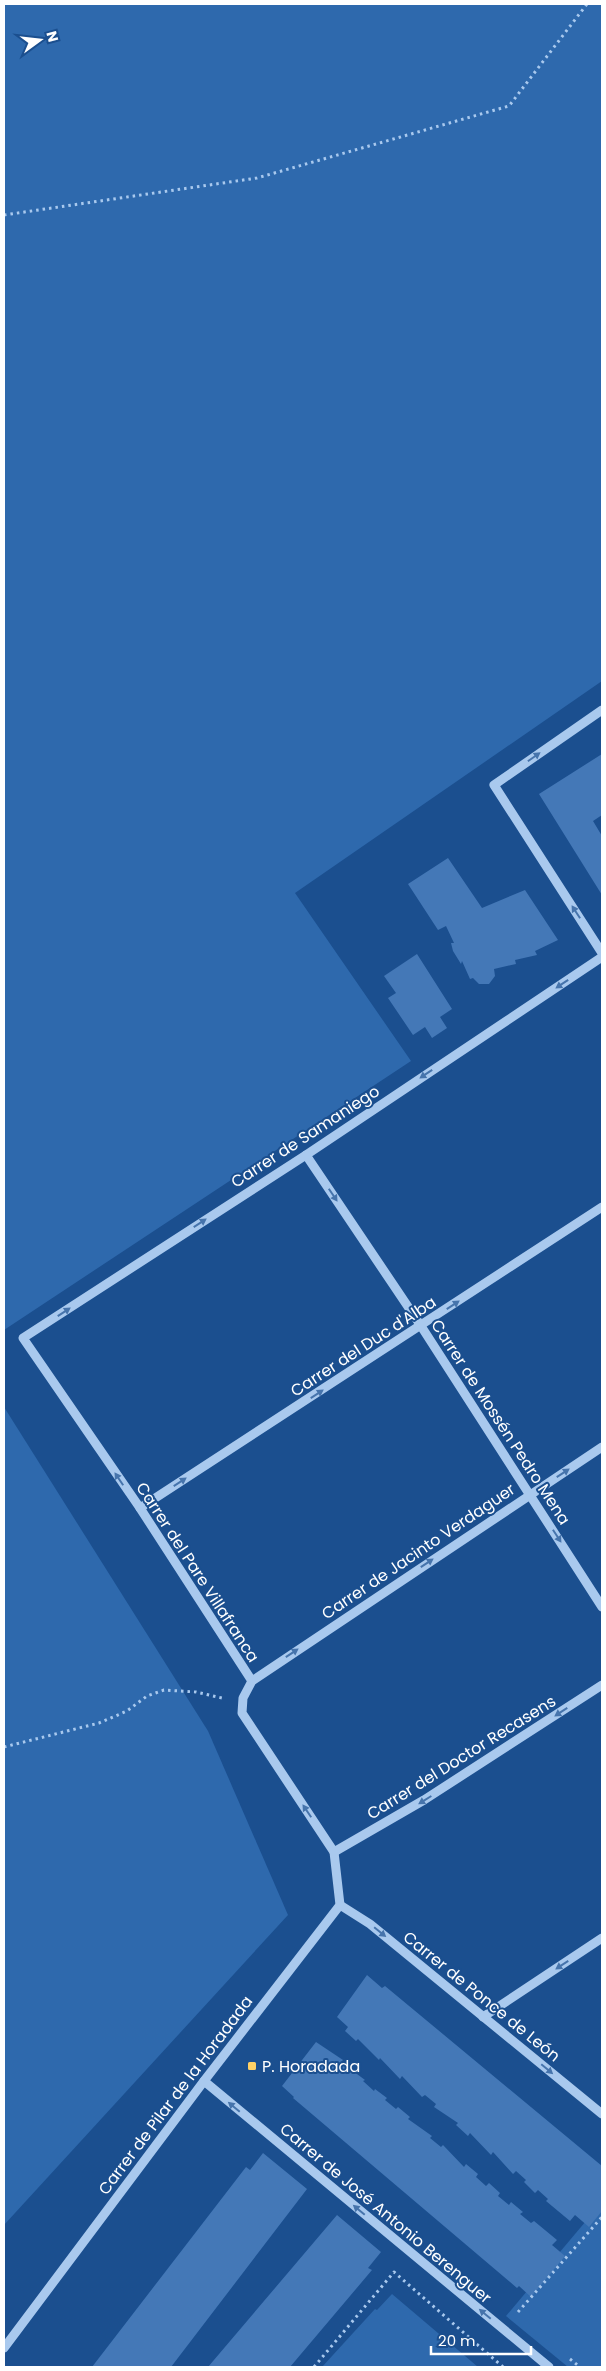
<svg xmlns="http://www.w3.org/2000/svg" width="606" height="2371" font-family="Poppins,sans-serif">
	<style>
		.green { fill: #2e69ad }
		.building { fill: #4478b7 }
		.lines { fill: none; stroke-linecap: round; stroke-linejoin: round }
		.path { stroke: #a9c9ee; stroke-width: 3; stroke-dasharray: 2.5 4; stroke-linecap: butt }
		.minor { stroke: #a9c9ee; stroke-width: 9 }
		.oneway { fill: #4674ac }
		.poi-dot { fill: #ffd166; stroke: #1b4f8f; stroke-width: 2 }
		.labels { text-anchor: middle; stroke-width: 4; stroke-linejoin: round; paint-order: stroke }
		.street-label { font-size: 16px; fill: #fff; stroke: #1b4f8f }
		.poi-label { font-size: 16px; fill: #fff; stroke: #1b4f8f; text-anchor: start }
	</style>
	<rect width="100%" height="100%" fill="#1b4f8f"/>
	<g class="green">
		<polygon points="4,4 602,4 602,681 295,893 411,1061 4,1330"/>
		<polygon points="4,1407 208,1731 288,1915 4,2225"/>
		<polygon points="602,2202 602,2367 568,2367 506,2316"/>
		<polygon points="392,2294 478,2367 322,2367 375,2309 377,2310"/>
	</g>
	<g class="building">
		<polygon points="602,754 602,815 593,821 602,836 602,895 539,794"/>
		<polygon points="448,858 482,908 525,890 558,940 535,951 537,955 515,960 516,964 494,969 495,976 489,984 479,984 473,978 470,979 462,961 461,964 453,951 451,943 454,943 446,926 438,930 408,884"/>
		<polygon points="417,954 452,1009 440,1017 447,1028 432,1038 425,1027 413,1035 388,998 396,993 384,976"/>
		<polygon points="367,1975 382,1988 385,1986 602,2166 602,2211 589,2227 575,2215 570,2221 546,2201 548,2199 538,2190 535,2193 524,2182 526,2180 516,2171 513,2174 493,2152 491,2155 470,2133 468,2136 456,2125 458,2123 434,2107 436,2104 425,2095 422,2097 402,2076 400,2079 380,2058 379,2060 358,2039 356,2041 345,2031 348,2027 337,2017"/>
		<polygon points="316,2042 343,2060 341,2062 365,2080 363,2081 374,2091 375,2089 387,2098 385,2100 396,2109 398,2107 410,2117 408,2119 432,2136 430,2138 441,2147 443,2145 464,2167 466,2164 478,2174 476,2177 486,2186 489,2183 500,2193 498,2196 509,2205 511,2202 523,2212 520,2214 531,2223 534,2221 557,2240 552,2245 565,2256 531,2297 519,2286 517,2288 293,2098 294,2097 282,2086"/>
		<polygon points="263,2153 307,2189 171,2367 92,2367 246,2167 250,2170"/>
		<polygon points="337,2215 381,2252 368,2268 372,2270 290,2367 208,2367"/>
	</g>
	<g class="lines">
		<g class="path">
			<polyline points="4,215 257,178 509,106 587,4"/>
			<polyline points="4,1747 99,1723 127,1711 147,1696 164,1690 196,1692 222,1698"/>
			<polyline points="518,2312 602,2217"/>
			<polyline points="570,2359 580,2367"/>
			<polyline points="314,2367 394,2272 503,2367"/>
		</g>
		<g class="minor">
			<polyline points="602,710 494,785 602,953"/>
			<polyline points="306,1155 421,1326 602,1607"/>
			<polyline points="140,1508 602,1207"/>
			<polyline points="252,1681 140,1508 23,1338 306,1155 602,957"/>
			<polyline points="334,1852 424,1800 602,1685"/>
			<polyline points="340,1905 370,1924 602,2114"/>
			<polyline points="483,2017 602,1938"/>
			<polyline points="204,2081 549,2367"/>
			<polyline points="4,2348 204,2081 340,1905 334,1852 242,1713 243,1698 252,1681 602,1447"/>
		</g>
	</g>
	<defs><path id="oneway-solid" d="M-6-.8H1V-3.2L6.5 0L1 3.2V.8H-6Z" transform="scale(1.25)"/></defs>
	<g class="oneway">
		<use href="#oneway-solid" transform="translate(534 757) rotate(-35)"/>
		<use href="#oneway-solid" transform="translate(576 912) rotate(-123)"/>
		<use href="#oneway-solid" transform="translate(562 984) rotate(146)"/>
		<use href="#oneway-solid" transform="translate(426 1074) rotate(146)"/>
		<use href="#oneway-solid" transform="translate(333 1195) rotate(56)"/>
		<use href="#oneway-solid" transform="translate(200 1223) rotate(-33)"/>
		<use href="#oneway-solid" transform="translate(453 1305) rotate(-33)"/>
		<use href="#oneway-solid" transform="translate(64 1312) rotate(-33)"/>
		<use href="#oneway-solid" transform="translate(317 1394) rotate(-33)"/>
		<use href="#oneway-solid" transform="translate(563 1473) rotate(-33)"/>
		<use href="#oneway-solid" transform="translate(119 1479) rotate(-124)"/>
		<use href="#oneway-solid" transform="translate(180 1482) rotate(-33)"/>
		<use href="#oneway-solid" transform="translate(557 1536) rotate(57)"/>
		<use href="#oneway-solid" transform="translate(427 1563) rotate(-34)"/>
		<use href="#oneway-solid" transform="translate(292 1653) rotate(-34)"/>
		<use href="#oneway-solid" transform="translate(561 1712) rotate(147)"/>
		<use href="#oneway-solid" transform="translate(425 1800) rotate(148)"/>
		<use href="#oneway-solid" transform="translate(307 1811) rotate(-124)"/>
		<use href="#oneway-solid" transform="translate(380 1932) rotate(39)"/>
		<use href="#oneway-solid" transform="translate(562 1965) rotate(147)"/>
		<use href="#oneway-solid" transform="translate(547 2069) rotate(40)"/>
		<use href="#oneway-solid" transform="translate(234 2107) rotate(-140)"/>
		<use href="#oneway-solid" transform="translate(359 2210) rotate(-140)"/>
		<use href="#oneway-solid" transform="translate(485 2314) rotate(-140)"/>
	</g>
	<rect class="poi-dot" x="247" y="2061" width="10" height="10" rx="2.5"/>
	<g class="labels">
		<g class="street-label">
			<text transform="translate(305 1136) rotate(-33)" y="6">Carrer de Samaniego</text>
			<text transform="translate(363 1346) rotate(-33)" y="6">Carrer del Duc d'Alba</text>
			<text transform="translate(501 1422) rotate(57)" y="6">Carrer de Mossén Pedro Mena</text>
			<text transform="translate(418 1551) rotate(-34)" y="6">Carrer de Jacinto Verdaguer</text>
			<text transform="translate(198 1572) rotate(57)" y="6">Carrer del Pare Villafranca</text>
			<text transform="translate(461 1757) rotate(-32)" y="6">Carrer del Doctor Recasens</text>
			<text transform="translate(482 1996) rotate(39)" y="6">Carrer de Ponce de León</text>
			<text transform="translate(175 2095) rotate(-53)" y="6">Carrer de Pilar de la Horadada</text>
			<text transform="translate(386 2213) rotate(40)" y="6">Carrer de José Antonio Berenguer</text>
		</g>
		<g class="poi-label">
			<text x="262" y="2072">P. Horadada</text>
		</g>
	</g>
	<rect width="606" height="2371" fill="none" stroke="#ffffff" stroke-width="10"/>
	<g transform="translate(40 40) rotate(75)" stroke="#1b4f8f" stroke-width="4" paint-order="stroke">
	<path d="M0-4L9 19L0 12L-9 19Z" fill="#ffffff"/>
	<text y="-8" font-size="14" font-weight="bold" text-anchor="middle" fill="#ffffff">N</text>
	</g>
	<path d="M431 2346v8h100v-8" fill="none" stroke="#ffffff" stroke-width="2.5"/>
	<text x="438" y="2346" font-size="15" fill="#ffffff" stroke="#1b4f8f" stroke-width="4" paint-order="stroke">20 m</text>
</svg>
